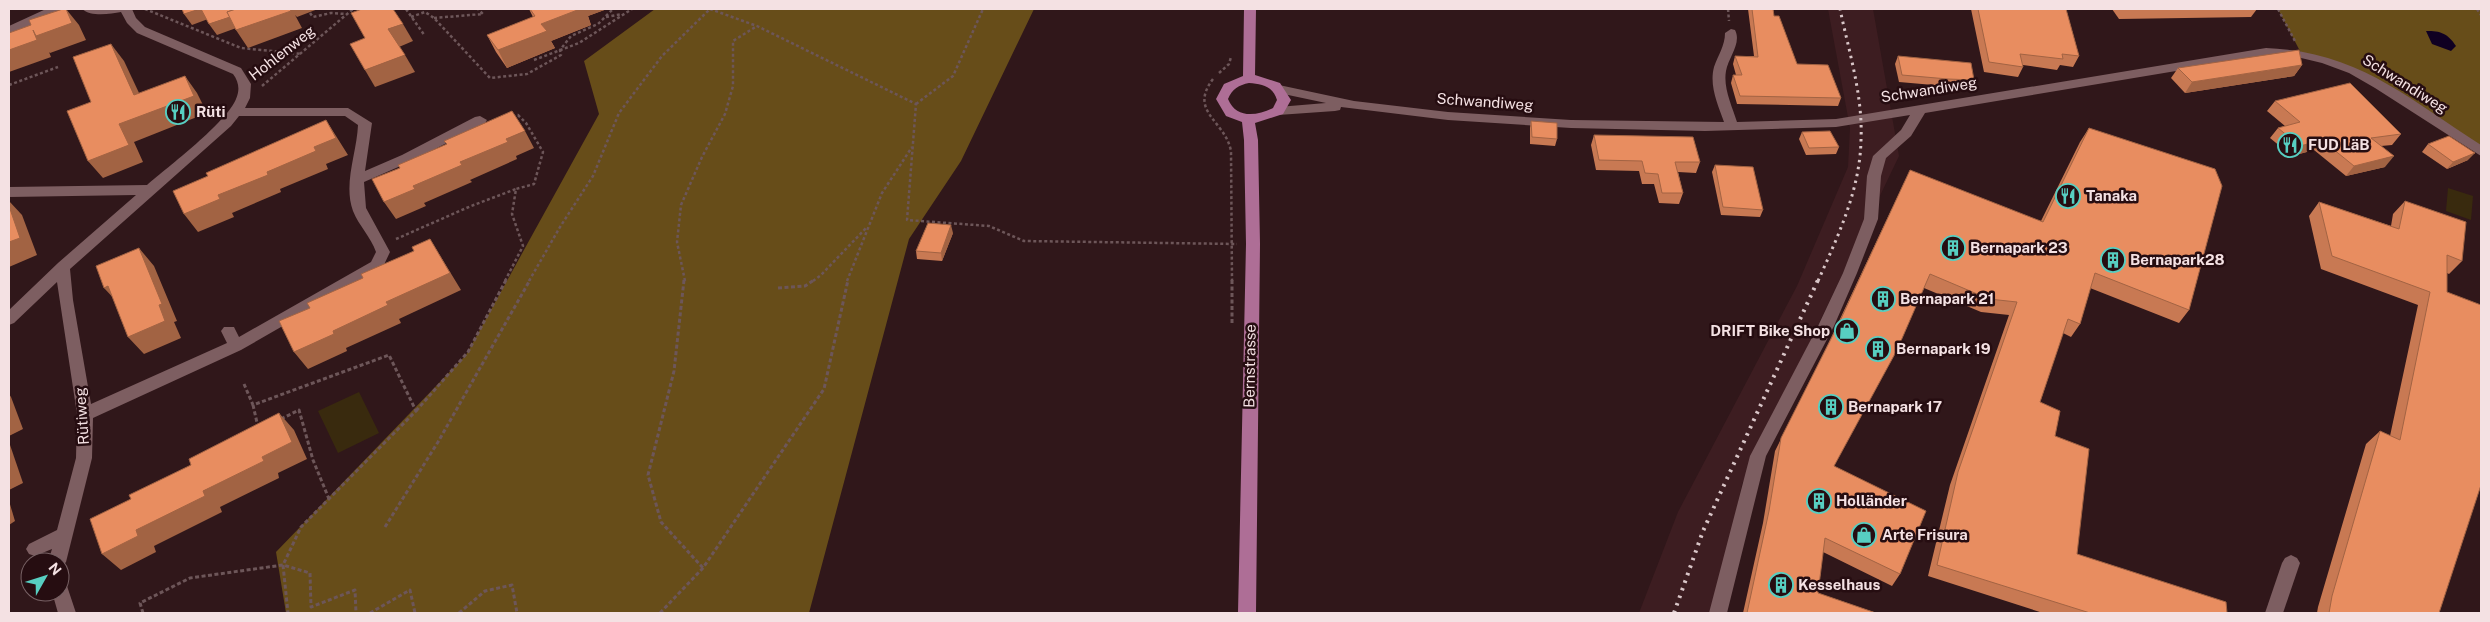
<svg xmlns="http://www.w3.org/2000/svg" width="2490" height="622" font-family="'Public Sans',sans-serif">
	<style>
		.built { fill: #3d1d21 }
		.green { fill: #392a0e }
		.forest { fill: #674d19 }
		.water { fill: #100022 }
		.lines { fill: none; stroke-linecap: round; stroke-linejoin: round }
		.path-far1 { stroke: #6d5659; stroke-width: 2.5; stroke-dasharray: 3 2.5; stroke-linecap: butt }
		.path { stroke: #6d5659; stroke-width: 3; stroke-dasharray: 4 2.5; stroke-linecap: butt }
		.minor { fill: #7d5e61; fill-rule: evenodd }
		.major { fill: #ae6e96; fill-rule: evenodd }
		.rail-far1 { stroke: #d9c6c8; stroke-width: 3; stroke-dasharray: 2.5 4.5; stroke-linecap: butt }
		.rail { stroke: #d9c6c8; stroke-width: 4; stroke-dasharray: 2.5 5.5; stroke-linecap: butt }
		.wall { fill: #c87953 }
		.shaded-wall { fill: #a26343 }
		.building { fill: #e88d60; stroke: #a26343 }
		.labels { text-anchor: middle; stroke-width: 5; stroke-linejoin: round; paint-order: stroke }
		.street-label { font-size: 15px; fill: #f4e1e3; stroke: #260d11 }
		.poi-label { font-size: 15px; font-weight: bold; fill: #f4e1e3; stroke: #260d11; text-anchor: start }
	</style>
	<rect width="100%" height="100%" fill="#30171a"/>
	<polygon class="built" points="1828,9 1873,9 1899,156 1742,484 1715,613 1639,613 1678,512 1797,286 1848,167 1850,128"/>
	<g class="green">
		<polygon points="2448,188 2473,196 2471,220 2446,211"/>
		<polygon points="359,392 379,433 338,453 318,411"/>
	</g>
	<g class="forest">
		<polygon points="655,9 1034,9 961,161 909,239 809,613 286,613 276,552 466,355 599,114 584,61"/>
		<polygon points="2278,9 2481,9 2481,151 2376,83 2301,53"/>
	</g>
	<path class="water" d="M 2426,31 C 2441,31 2447,33 2456,46 L 2451,51 L 2432,44 Z"/>
	<g class="lines">
		<g class="path-far1">
			<polyline points="145,9 241,48 302,54"/>
			<polyline points="406,9 425,36"/>
			<polyline points="710,9 757,26 916,104 907,220 989,226 1024,241 1237,244"/>
			<polyline points="1728,9 1729,21"/>
			<polyline points="2278,9 2295,41"/>
			<polyline points="2477,9 2481,15"/>
			<polyline points="310,13 313,17 331,13 346,14"/>
			<polyline points="411,17 425,12 434,18 490,78 527,74 561,55 560,50 571,36 598,24 613,9"/>
			<polyline points="606,17 622,14"/>
			<polyline points="434,18 483,14 478,9"/>
			<polyline points="534,60 579,43 632,9"/>
			<polyline points="1219,73 1229,64 1231,57"/>
			<path d="M 1213,79 C 1188,112 1225,120 1231,151 L 1232,281"/>
			<polyline points="9,85 58,67"/>
			<polyline points="262,86 353,9"/>
			<polyline points="916,104 953,76 983,9"/>
			<polyline points="396,239 471,206 516,189"/>
			<polyline points="505,281 523,246 512,214 516,189 534,184 543,152 526,123 518,115 511,118"/>
			<polyline points="529,281 560,227 593,176 619,113 662,56 710,9"/>
			<polyline points="685,281 677,242 681,205 702,157 725,114 733,86 733,41 757,26"/>
			<polyline points="813,281 821,275 866,228"/>
			<polyline points="847,281 882,193 912,147"/>
		</g>
		<g class="path">
			<polyline points="684,280 674,371 648,475 661,522 703,568"/>
			<polyline points="778,288 805,286 814,280"/>
			<polyline points="1232,323 1232,280"/>
			<polyline points="244,384 253,405 389,355 416,411 301,527 283,565 288,613"/>
			<polyline points="253,405 258,427"/>
			<polyline points="416,411 468,352 506,280"/>
			<polyline points="281,419 299,410 313,460 329,499"/>
			<polyline points="385,527 438,442 530,280"/>
			<polyline points="143,613 140,603 190,578 283,565 310,573 311,607 355,590 356,613"/>
			<polyline points="370,613 410,590 415,613"/>
			<polyline points="459,613 485,591 512,585 517,613"/>
			<polyline points="660,613 703,568 824,389 848,280"/>
		</g>
		<g class="minor">
			<polygon points="46,9 60,9 39,23 9,34 9,26"/>
			<path d="M 82,9 L 132,9 L 136,18 L 145,27 L 241,68 L 251,84 L 250,98 L 245,108 L 348,108 L 372,123 L 365,171 L 402,155 L 475,117 L 480,116 L 487,120 L 485,123 L 412,161 L 364,182 L 366,208 L 390,252 L 382,269 L 241,350 L 93,418 L 92,458 L 66,562 L 60,569 L 60,562 L 48,562 L 52,549 L 35,556 L 29,554 L 26,549 L 29,544 L 57,530 L 76,458 L 77,414 L 57,282 L 14,323 L 9,325 L 9,310 L 58,263 L 136,195 L 9,197 L 9,187 L 147,185 C 168,167 227,122 236,99 C 240,90 239,82 233,74 L 137,33 L 127,23 L 121,12 C 110,14 91,17 82,9 ZM 239,116 L 345,116 L 358,125 C 357,152 343,184 353,211 C 359,226 371,237 376,252 L 371,262 L 239,337 L 234,327 L 224,327 L 221,331 L 227,343 L 91,404 L 73,300 L 70,269 L 231,126 Z"/>
			<path d="M 1731,29 L 1735,30 C 1742,43 1728,58 1726,71 C 1723,88 1732,106 1737,122 L 1836,119 L 2266,48 C 2359,52 2407,98 2481,145 L 2481,156 L 2375,88 L 2349,73 L 2322,63 L 2297,57 L 2266,56 L 1925,113 L 1911,136 L 1886,158 L 1881,176 L 1878,219 L 1857,273 L 1834,326 L 1766,456 L 1727,613 L 1709,613 L 1750,456 L 1818,326 L 1843,273 L 1864,219 L 1867,176 L 1873,156 L 1901,130 L 1910,115 L 1836,127 L 1705,131 L 1571,128 L 1448,120 L 1341,107 L 1340,110 L 1335,111 L 1278,115 L 1271,111 L 1278,107 L 1326,103 L 1274,92 L 1273,89 L 1274,86 L 1279,85 L 1354,101 L 1448,112 L 1571,120 L 1724,122 C 1718,105 1709,86 1714,67 C 1718,55 1725,46 1725,33 Z"/>
			<polygon points="2291,555 2297,558 2300,563 2283,613 2265,613 2282,563 2285,558"/>
			<polygon points="60,581 66,583 76,613 58,613 52,592 60,592"/>
		</g>
		<path class="major" d="M 1244,9 L 1256,9 L 1255,75 L 1280,83 L 1291,100 L 1283,114 L 1255,123 L 1258,140 L 1260,244 L 1256,613 L 1238,613 L 1246,244 L 1244,140 L 1242,122 L 1226,116 L 1216,99 L 1224,84 L 1243,76 ZM 1249,83 C 1262,84 1273,86 1277,100 L 1273,108 C 1257,116 1236,119 1228,99 C 1232,89 1239,85 1249,83 Z"/>
		<path class="rail-far1" d="M 1818,281 C 1838,236 1860,190 1861,140 C 1863,96 1849,52 1840,9"/>
		<polyline class="rail" points="1674,613 1703,531 1818,280"/>
	</g>
	<g class="wall">
		<polygon points="529,9 607,9 588,16 591,25 551,41 555,48 507,68 496,52 487,35 533,17"/>
		<polygon points="1748,9 1773,9 1774,16 1797,64 1841,98 1838,106 1737,104 1731,83 1733,75 1736,75 1733,64 1735,56 1754,56"/>
		<polygon points="1971,9 2066,9 2079,56 2073,67 2060,65 2057,70 2023,65 2023,67 2018,77 1984,72"/>
		<polygon points="2112,9 2257,9 2251,17 2119,19"/>
		<polygon points="1898,56 1974,80 1970,87 1945,86 1899,82 1895,64"/>
		<polygon points="2302,65 2294,76 2185,93 2171,78 2178,68"/>
		<polygon points="2275,101 2401,134 2392,145 2381,146 2385,167 2346,176 2314,150 2292,156 2270,138 2278,128 2285,126 2267,111"/>
		<polygon points="1531,121 1557,139 1555,146 1530,144 1530,128"/>
		<polygon points="2089,128 2189,310 2179,323 2090,288 2080,324 2071,337 2063,333 2040,402 2055,436 2077,554 2227,613 2043,613 1928,576 1950,485 2009,315 1981,312 1924,288 1834,466 1900,574 1892,586 1823,552 1818,593 1876,613 1743,613 1763,523 1775,451 1832,336 1904,183 2041,221 2080,142"/>
		<polygon points="1802,132 1839,147 1836,154 1806,155 1799,139"/>
		<polygon points="1594,135 1700,162 1696,173 1678,172 1683,193 1679,204 1659,203 1654,184 1642,184 1639,171 1596,170 1591,145"/>
		<polygon points="2428,144 2468,160 2447,169 2422,152"/>
		<polygon points="1715,165 1763,210 1760,217 1721,215 1712,172"/>
		<polygon points="2405,201 2462,261 2449,274 2447,273 2439,613 2317,613 2318,607 2366,444 2380,431 2390,436 2418,305 2321,269 2309,216 2319,202 2391,226 2393,214"/>
		<polygon points="953,233 942,261 917,259 916,251"/>
	</g>
	<g class="shaded-wall">
		<polygon points="66,9 79,25 86,40 50,53 49,52 51,57 9,72 9,50 33,30"/>
		<polygon points="200,9 201,9 208,19 192,25 184,14"/>
		<polygon points="290,9 318,9 297,17 295,15 302,28 248,48 236,30"/>
		<polygon points="580,9 607,9 588,16 591,25 551,41 555,48 507,68 498,50 541,24"/>
		<polygon points="243,12 250,23 217,35 209,24"/>
		<polygon points="403,24 413,41 399,47 388,29"/>
		<polygon points="111,44 124,61 148,112 134,95"/>
		<polygon points="405,55 415,72 375,87 365,70"/>
		<polygon points="2302,65 2294,76 2185,93 2192,82"/>
		<polygon points="185,76 197,93 207,113 134,142 143,162 103,178 88,161 119,124"/>
		<polygon points="326,120 348,155 326,164 328,169 280,189 281,192 232,213 234,217 198,232 184,214 218,195 267,172 314,147"/>
		<polygon points="525,131 534,148 516,156 517,159 470,180 472,182 424,203 426,206 396,219 384,202 413,186 506,139"/>
		<polygon points="2322,140 2314,150 2292,156 2300,146"/>
		<polygon points="2475,153 2468,160 2447,169 2453,162"/>
		<polygon points="2394,156 2385,167 2346,176 2354,166"/>
		<polygon points="9,201 22,215 37,255 9,267"/>
		<polygon points="951,225 953,233 942,261 941,253"/>
		<polygon points="430,239 461,290 399,319 401,323 346,348 347,351 308,369 294,352 386,302"/>
		<polygon points="139,248 154,266 177,321 174,322 181,338 144,354 128,337 159,305"/>
		<polygon points="108,286 120,305 104,288"/>
		<polygon points="9,394 11,397 23,429 9,436"/>
		<polygon points="279,413 294,430 307,459 278,473 279,478 220,507 222,512 154,546 156,552 121,570 102,554 136,530 262,457"/>
		<polygon points="9,442 23,483 9,490"/>
		<polygon points="9,501 15,521 9,525"/>
	</g>
	<g class="building">
		<polygon points="63,9 66,9 72,23 36,36 33,30 37,40 9,50 9,33 31,25 29,20"/>
		<polygon points="182,9 200,9 184,14"/>
		<polygon points="201,9 236,9 227,12 230,17 209,24"/>
		<polygon points="236,9 290,9 291,11 236,30 227,12"/>
		<polygon points="362,9 393,9 403,24 388,29 405,55 365,70 350,44 365,38 351,13"/>
		<polygon points="530,9 580,9 541,24 547,31 498,50 487,35 535,16"/>
		<polygon points="1752,9 1773,9 1774,16 1779,16 1797,64 1828,65 1841,98 1740,96 1733,75 1742,75 1735,56 1758,57"/>
		<polygon points="1978,9 2066,9 2079,56 2062,54 2063,59 2020,54 2023,67 1989,62"/>
		<polygon points="111,44 134,95 185,76 194,96 119,124 129,145 88,161 67,111 91,102 73,57"/>
		<polygon points="2299,50 2302,65 2192,82 2178,68"/>
		<polygon points="1898,56 1971,63 1974,80 1948,79 1902,75"/>
		<polygon points="2350,83 2401,134 2371,138 2394,156 2354,166 2322,140 2300,146 2278,128 2300,122 2275,101"/>
		<polygon points="512,111 525,131 506,139 508,142 460,162 462,165 413,186 415,189 384,202 372,179 400,168 398,165 447,144 444,141"/>
		<polygon points="326,120 336,138 314,147 316,151 267,172 268,175 218,195 220,199 184,214 173,191 208,176 206,173"/>
		<polygon points="1531,121 1557,123 1557,139 1532,137"/>
		<polygon points="2089,128 2215,169 2222,186 2189,310 2095,273 2080,324 2068,319 2040,402 2060,411 2055,436 2089,449 2077,554 2226,602 2227,613 2090,613 1937,565 1958,472 2017,302 1989,299 1930,274 1897,350 1834,466 1926,511 1900,574 1825,538 1818,593 1876,613 1747,613 1769,511 1781,438 1839,323 1910,170 2043,222"/>
		<polygon points="1830,131 1839,147 1809,148 1802,132"/>
		<polygon points="1594,135 1693,137 1700,162 1675,162 1683,193 1662,193 1658,174 1645,173 1642,161 1599,160"/>
		<polygon points="2449,136 2475,153 2453,162 2428,144"/>
		<polygon points="1715,165 1753,167 1763,210 1723,207"/>
		<polygon points="2405,201 2466,222 2462,261 2447,255 2447,292 2481,305 2481,485 2439,613 2329,613 2332,596 2380,431 2400,440 2430,292 2332,256 2319,202 2399,229"/>
		<polygon points="9,206 20,238 9,242"/>
		<polygon points="928,223 951,225 941,253 916,251"/>
		<polygon points="430,239 450,273 386,302 388,305 333,331 334,334 294,352 279,321 310,308 307,303 363,278 361,274 414,251 412,247"/>
		<polygon points="139,248 162,304 159,305 165,321 128,337 108,286 104,288 96,266"/>
		<polygon points="279,413 292,442 262,457 264,461 203,491 205,496 136,530 138,536 102,554 90,519 131,499 129,495 191,465 189,459"/>
	</g>
	<defs>
		<symbol id="restaurant-ring" viewBox="-11 -11 22 22"><circle r="9.5" fill="#260d11" stroke="#57cec1" stroke-width="1.5"/><path d="M-5-6h1v4h1v-4h1v4h1v-4h1v5L-1.5 .5V6h-2V.5L-5-1ZM5-6V6H3V1.5H1.5Q1.5-4 5-6Z" fill="#57cec1"/></symbol>
		<symbol id="building-ring" viewBox="-11 -11 22 22"><circle r="9.5" fill="#260d11" stroke="#57cec1" stroke-width="1.5"/><path d="M-4-6H4V6H1V3H-1V6H-4ZM-2.5-4.3h1.7v1.8h-1.7ZM.8-4.3h1.7v1.8H.8ZM-2.5-1h1.7V.8h-1.7ZM.8-1h1.7V.8H.8Z" fill="#57cec1"/></symbol>
		<symbol id="shop-ring" viewBox="-11 -11 22 22"><circle r="9.5" fill="#260d11" stroke="#57cec1" stroke-width="1.5"/><path d="M-5-2.5h2.3a2.7 3.5 0 0 1 5.4 0H5L5.5 6h-11ZM-1.5-2.5h3a1.5 2.3 0 0 0-3 0Z" fill="#57cec1"/></symbol>
	</defs>
	<g fill-rule="evenodd">
		<use href="#restaurant-ring" x="164" y="98" width="28" height="28"/>
		<use href="#restaurant-ring" x="2276" y="131" width="28" height="28"/>
		<use href="#restaurant-ring" x="2054" y="182" width="28" height="28"/>
		<use href="#building-ring" x="1939" y="234" width="28" height="28"/>
		<use href="#building-ring" x="2099" y="246" width="28" height="28"/>
		<use href="#building-ring" x="1869" y="285" width="28" height="28"/>
		<use href="#shop-ring" x="1833" y="317" width="28" height="28"/>
		<use href="#building-ring" x="1864" y="335" width="28" height="28"/>
		<use href="#building-ring" x="1817" y="393" width="28" height="28"/>
		<use href="#building-ring" x="1805" y="487" width="28" height="28"/>
		<use href="#shop-ring" x="1850" y="521" width="28" height="28"/>
		<use href="#building-ring" x="1767" y="571" width="28" height="28"/>
	</g>
	<g class="labels">
		<g class="street-label">
			<text transform="translate(282 53) rotate(-38)" y="5">Hohlenweg</text>
			<text transform="translate(2405 84) rotate(32)" y="5">Schwandiweg</text>
			<text transform="translate(1929 90) rotate(-9)" y="5">Schwandiweg</text>
			<text transform="translate(1485 102) rotate(4)" y="5">Schwandiweg</text>
			<text transform="translate(1250 366) rotate(-89)" y="5">Bernstrasse</text>
			<text transform="translate(82 416) rotate(-94)" y="5">Rütiweg</text>
		</g>
		<g class="poi-label">
			<text x="196" y="117">Rüti</text>
			<text x="2308" y="150">FUD LäB</text>
			<text x="2086" y="201">Tanaka</text>
			<text x="1970" y="253">Bernapark 23</text>
			<text x="2130" y="265">Bernapark28</text>
			<text x="1900" y="304">Bernapark 21</text>
			<text x="1830" y="336" text-anchor="end">DRIFT Bike Shop</text>
			<text x="1896" y="354">Bernapark 19</text>
			<text x="1848" y="412">Bernapark 17</text>
			<text x="1836" y="506">Holländer</text>
			<text x="1882" y="540">Arte Frisura</text>
			<text x="1798" y="590">Kesselhaus</text>
		</g>
	</g>
	<rect width="2490" height="622" fill="none" stroke="#f4e1e3" stroke-width="20"/>
	<g transform="translate(45 577) rotate(51)"><circle r="24" fill="#260d11" stroke="#786265"/>
	<path d="M0-4L9 19L0 12L-9 19Z" fill="#57cec1"/>
	<text y="-8" font-size="14" font-weight="bold" text-anchor="middle" fill="#f4e1e3">N</text>
	</g>
</svg>
